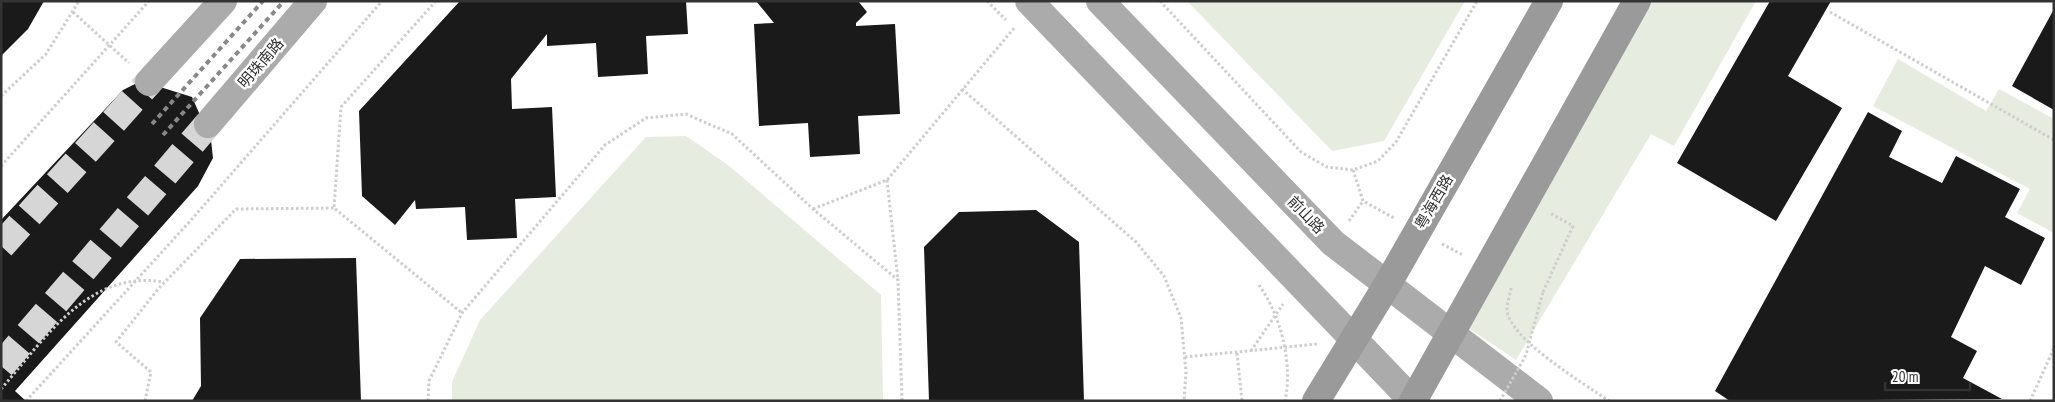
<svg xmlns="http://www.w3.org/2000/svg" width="2055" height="402" font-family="'PT Sans Narrow','Noto Sans SC',sans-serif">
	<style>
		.green { fill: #e6ecdf }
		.building { fill: #1a1a1a }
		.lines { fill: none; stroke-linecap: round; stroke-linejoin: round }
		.primary-tunnel { stroke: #d6d6d6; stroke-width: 28; stroke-dasharray: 28 14; stroke-linecap: butt }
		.path { stroke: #cdcdcd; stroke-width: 3; stroke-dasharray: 2.5 2.5; stroke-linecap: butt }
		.primary { stroke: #ababab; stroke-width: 28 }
		.highway { stroke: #9a9a9a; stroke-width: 28 }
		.rail { stroke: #888; stroke-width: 4; stroke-dasharray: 5 4; stroke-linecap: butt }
		.path-bridge { stroke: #cdcdcd; stroke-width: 3; stroke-dasharray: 2.5 2.5; stroke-linecap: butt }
		.labels { text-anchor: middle; stroke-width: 5; stroke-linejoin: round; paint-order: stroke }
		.street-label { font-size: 15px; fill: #333; stroke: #fff }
	</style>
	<rect width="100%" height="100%" fill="#fff"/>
	<g class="green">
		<polygon points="1187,1 1465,1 1384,141 1332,151"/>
		<polygon points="1651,1 1756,1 1674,146 1651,134 1516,360 1467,327"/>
		<polygon points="1898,59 1986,111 1999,89 2054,119 2054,233 2017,213 2030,189 1873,106"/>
		<polygon points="686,136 728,165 881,295 883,401 452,401 452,382 480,320 646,137"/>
	</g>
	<g class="building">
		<polygon points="1,1 44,1 28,29 1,56"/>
		<polygon points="460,1 686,1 688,34 646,36 648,74 598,77 596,43 547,46 547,34 511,79 512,109 552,107 556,197 515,199 517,238 467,240 465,207 416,209 415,200 395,225 362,196 359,111"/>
		<polygon points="756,1 858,1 867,12 856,23 856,26 895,24 900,114 858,116 860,154 810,157 808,123 759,126 754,24 774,23"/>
		<polygon points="1770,1 1831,1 1788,76 1842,108 1776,221 1677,163"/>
		<polygon points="2054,9 2054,110 2012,86"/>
		<polygon points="141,81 192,97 211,140 213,158 198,186 15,391 26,401 1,401 1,220 123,90"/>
		<polygon points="1868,112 1902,131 1889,157 1942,183 1956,156 2020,189 2005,217 2045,238 2021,285 1985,266 1951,337 1977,351 1963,378 2002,399 1730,401 1715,391"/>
		<polygon points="1036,210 1079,242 1084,401 929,401 924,247 959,212"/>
		<polygon points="356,258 361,401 192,401 201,386 200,318 240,259"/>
	</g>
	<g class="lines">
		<g class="primary-tunnel">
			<polyline points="1,246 149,82"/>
			<polyline points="1,366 208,124"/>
		</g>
		<g class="path">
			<polyline points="436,1 341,107 334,208 462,313"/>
			<polyline points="987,1 1006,20"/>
			<polyline points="1160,1 1301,152 1327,167 1353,170 1378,161 1396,142 1477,1"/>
			<polyline points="73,12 129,63"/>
			<polyline points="1830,12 2054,140"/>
			<polyline points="962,89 1136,242 1164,276 1181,318 1186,372 1184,401"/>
			<polyline points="1,96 46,54 79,1"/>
			<polyline points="1,166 149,1"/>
			<polyline points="1353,170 1363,201 1394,218"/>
			<polyline points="887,180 898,280"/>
			<polyline points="813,209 887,180 1015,27"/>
			<polyline points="1349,221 1363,201"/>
			<polyline points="1442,244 1463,255"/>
			<path d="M 1259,285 C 1281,316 1293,363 1285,401"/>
			<path d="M 1511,288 C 1510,295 1507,303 1507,310 C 1509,339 1585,384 1609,401"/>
			<polyline points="1543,292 1573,226 1550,213"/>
			<polyline points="1251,351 1283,304"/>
			<polyline points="1237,353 1242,401"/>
			<polyline points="1185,357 1318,344"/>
			<path d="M 1,389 C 44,340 88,269 164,282"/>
			<polyline points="26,401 192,219 382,1"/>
			<polyline points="145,401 151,372 116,342 159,288 236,209 334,208"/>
			<polyline points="428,401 429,381 462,313 605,145 646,118 686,114 732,134 813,209 898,280 902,401"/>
			<polyline points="2030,401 2054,348"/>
		</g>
		<g class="primary">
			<polyline points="1029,1 1413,401"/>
			<polyline points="1100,1 1333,243 1539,401"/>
			<polyline points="149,82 223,1"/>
			<polyline points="208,124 313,1"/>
		</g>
		<g class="highway">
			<polyline points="1316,401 1387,285 1549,1"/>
			<polyline points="1413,401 1637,1"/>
		</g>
		<g class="rail">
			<polyline points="152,124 263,1"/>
			<polyline points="163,135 284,1"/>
		</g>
		<polyline class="path-bridge" points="1500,401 1526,355 1543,292"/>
	</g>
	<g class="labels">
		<g class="street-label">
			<text transform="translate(261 63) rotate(-49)" y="5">明珠南路</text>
			<text transform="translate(1434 202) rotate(-60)" y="5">粤海西路</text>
			<text transform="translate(1306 215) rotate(46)" y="5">前山路</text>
		</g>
	</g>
	<rect width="2055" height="402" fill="none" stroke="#333333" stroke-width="5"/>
	<path d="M1885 382v8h85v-8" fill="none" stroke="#333333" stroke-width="2.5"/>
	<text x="1892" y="382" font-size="15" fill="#333333" stroke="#ffffff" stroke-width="4" paint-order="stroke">20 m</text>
</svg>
